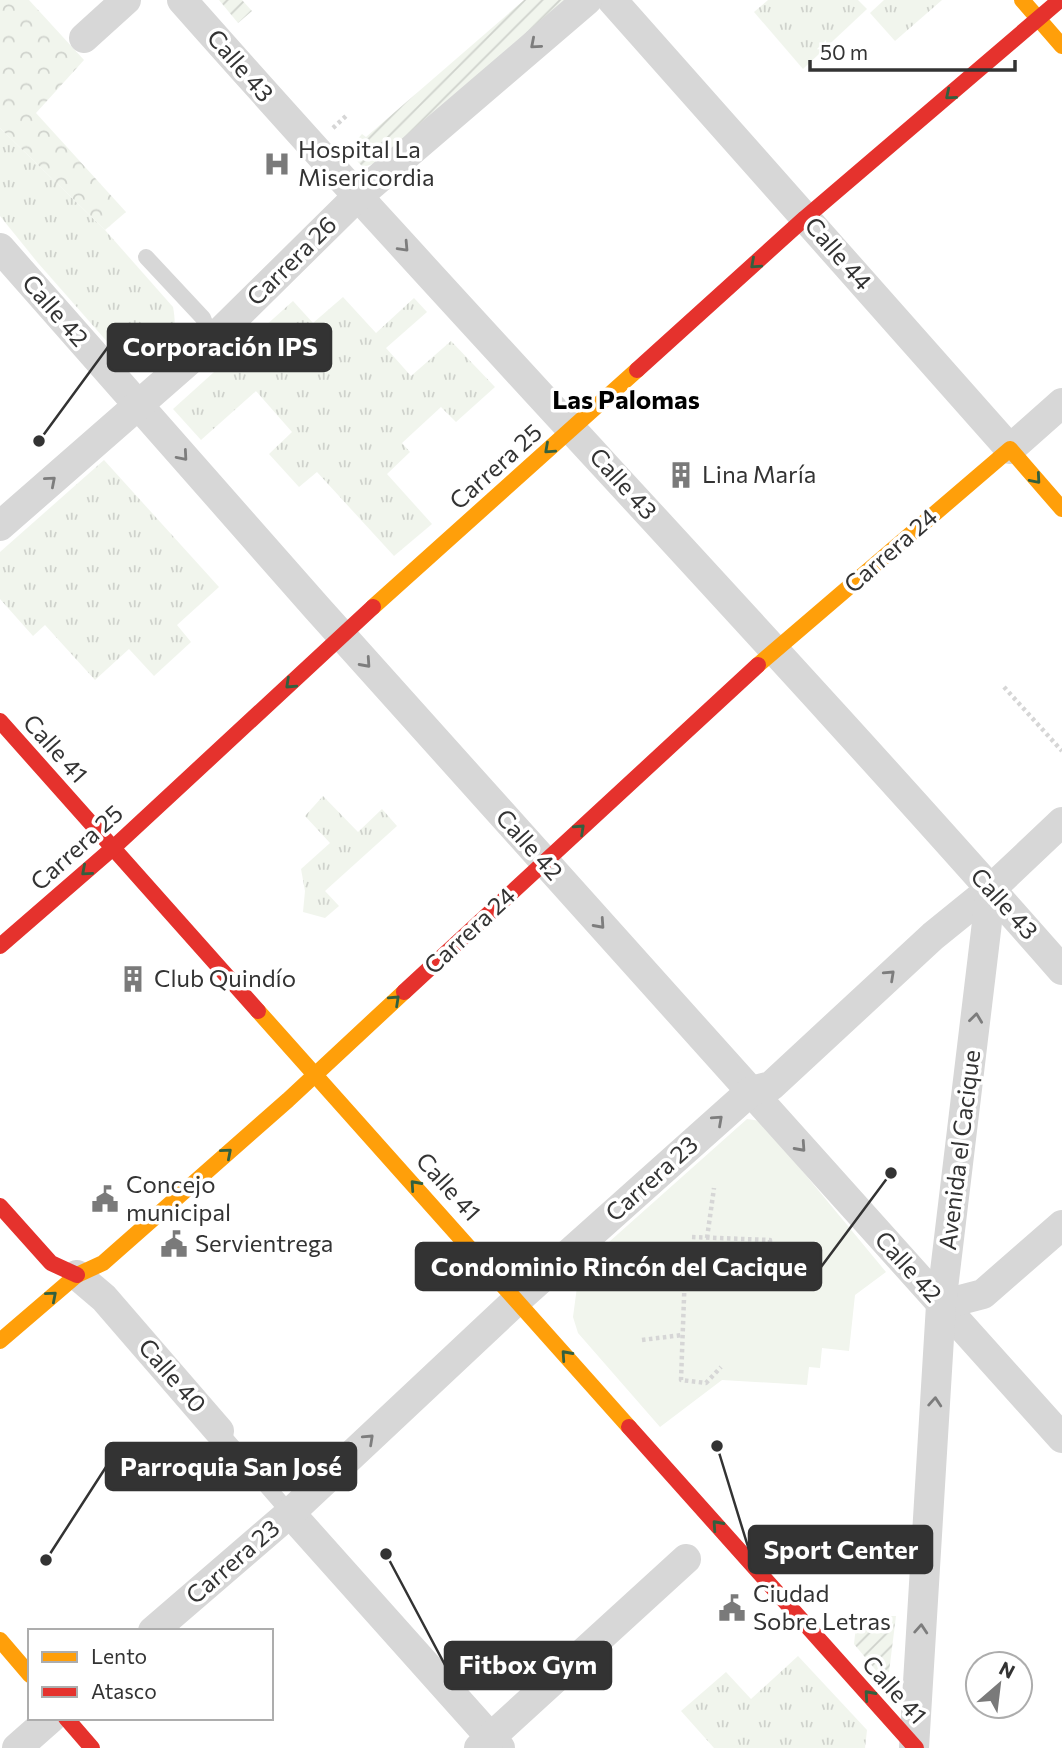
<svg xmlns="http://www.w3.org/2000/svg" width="1062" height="1748" font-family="Commissioner,sans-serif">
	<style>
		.grass { fill: url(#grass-tufts) }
		.forest { fill: url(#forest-crowns) }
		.garden { fill: url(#garden-furrows) }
		.pitch { fill: #f1f5ed }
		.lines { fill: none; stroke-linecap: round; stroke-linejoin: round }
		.path { stroke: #d6d6d6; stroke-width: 4.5; stroke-dasharray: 3.5 3.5; stroke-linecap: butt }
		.lane { stroke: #d7d7d7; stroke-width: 16 }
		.street { stroke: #d7d7d7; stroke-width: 30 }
		.slow { stroke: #ff9f0a; stroke-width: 16 }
		.jam { stroke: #e5322d; stroke-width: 16 }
		.oneway { stroke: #7d7d7d }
		.oneway2 { stroke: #32603f }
		.labels { text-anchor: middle; stroke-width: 7; stroke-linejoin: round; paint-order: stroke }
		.street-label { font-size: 24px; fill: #333; stroke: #fff }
		.poi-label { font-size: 24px; fill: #333; stroke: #fff; text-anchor: start }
		.neighbourhood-label { font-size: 26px; font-weight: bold; fill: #000; stroke: #fff }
		.leader { fill: none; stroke: #333; stroke-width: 2.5 }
		.callout-dot { fill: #333; stroke: #fff; stroke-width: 2.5 }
		.callout { fill: #333; stroke: #333; stroke-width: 2.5 }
		.callout-label { font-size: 26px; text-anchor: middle; font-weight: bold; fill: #fff }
	</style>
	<defs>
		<pattern id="grass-tufts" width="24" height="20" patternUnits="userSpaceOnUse" patternTransform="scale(1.75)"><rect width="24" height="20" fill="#f1f5ed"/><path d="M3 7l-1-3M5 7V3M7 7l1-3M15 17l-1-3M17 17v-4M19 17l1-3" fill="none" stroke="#cfd2cc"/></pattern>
		<pattern id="forest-crowns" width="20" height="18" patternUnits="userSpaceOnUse" patternTransform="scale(1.75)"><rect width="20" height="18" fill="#f1f5ed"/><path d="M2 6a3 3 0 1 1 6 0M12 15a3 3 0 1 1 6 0" fill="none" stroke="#cfd2cc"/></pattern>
		<pattern id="garden-furrows" width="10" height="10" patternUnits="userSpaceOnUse" patternTransform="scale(1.75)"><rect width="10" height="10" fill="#f1f5ed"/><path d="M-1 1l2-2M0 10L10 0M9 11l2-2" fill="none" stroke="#cfd2cc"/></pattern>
	</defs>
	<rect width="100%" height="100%" fill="#fff"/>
	<g class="grass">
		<polygon points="768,0 858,0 867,9 803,69 754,12"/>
		<polygon points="884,0 942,0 895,41 870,13"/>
		<path d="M 0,128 L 105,230 L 173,307 C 179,338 168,349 147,369 L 132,370 L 38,263 L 0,216 Z"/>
		<polygon points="343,297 376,333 414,298 427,312 386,348 411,376 451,341 495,387 456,422 441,407 402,443 410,452 387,474 432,524 394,556 317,472 299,487 269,454 292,432 256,391 201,440 173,409 293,301 313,323"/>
		<polygon points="104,460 219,587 177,625 191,642 154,676 129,649 95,680 45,625 33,636 0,599 0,552"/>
		<polygon points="323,796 358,832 382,809 397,826 325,891 339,906 325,918 303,912 305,891 301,869 330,843 305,816"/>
		<polygon points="798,1656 867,1730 865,1748 714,1748 681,1711 726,1672 751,1699"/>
	</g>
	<polygon class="forest" points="0,0 29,0 84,60 36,113 126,212 105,230 0,128"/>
	<g class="garden">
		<polygon points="219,0 242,0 252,11 238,23"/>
		<polygon points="524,0 570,0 383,161 363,167 347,151 362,134 366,137"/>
		<polygon points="888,1616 896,1616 889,1672 879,1674 854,1644 856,1626 887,1621"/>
	</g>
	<polygon class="pitch" points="747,1119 761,1121 886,1272 855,1295 849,1351 822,1348 820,1368 809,1367 807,1385 722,1380 660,1427 578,1333 573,1317 579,1272 591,1258"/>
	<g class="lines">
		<g class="path">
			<polyline points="333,128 346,116"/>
			<polyline points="1004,687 1062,751"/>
			<polyline points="692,1237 770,1240 770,1251"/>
			<polyline points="707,1238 714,1188"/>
			<polyline points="686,1244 681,1380 706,1383 721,1367"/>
			<polyline points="641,1280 684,1289"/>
			<polyline points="642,1340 682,1335"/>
		</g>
		<g class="lane">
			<polyline points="146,257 203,318 207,328 207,345"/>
			<polyline points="219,1431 290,1513"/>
		</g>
		<g class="street">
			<path d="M 182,0 C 471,327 774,642 1062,970"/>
			<polyline points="612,0 1010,449 1062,403"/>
			<polyline points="84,38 126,0"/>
			<polyline points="0,248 317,608 1062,1438"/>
			<polyline points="0,526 207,345 357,197 587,0"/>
			<polyline points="77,1275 104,1298 219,1431"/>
			<polyline points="941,1305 983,1294 1062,1225"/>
			<polyline points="290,1513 500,1748"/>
			<polyline points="153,1631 290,1513 517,1300 751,1091 771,1086 933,936 991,889 1062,822"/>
			<polyline points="17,1748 51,1718"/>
			<polyline points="479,1748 686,1559"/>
			<polyline points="914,1748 941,1305 991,889"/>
		</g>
		<g class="slow">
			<polyline points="1022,0 1062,46"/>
			<polyline points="373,607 637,370"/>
			<polyline points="758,665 1010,449 1062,509"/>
			<polyline points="258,1011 629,1427"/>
			<polyline points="0,1341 77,1275 103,1263 288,1100 404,992"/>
			<polyline points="0,1640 30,1675"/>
		</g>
		<g class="jam">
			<polyline points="637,370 805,218 1060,0"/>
			<polyline points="0,721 258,1011"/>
			<polyline points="0,946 113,848 373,607"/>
			<polyline points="404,992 758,665"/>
			<polyline points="0,1206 51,1263 77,1275"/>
			<polyline points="629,1427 916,1748"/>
			<polyline points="66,1718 92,1748"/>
		</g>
	</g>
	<defs><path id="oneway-chevron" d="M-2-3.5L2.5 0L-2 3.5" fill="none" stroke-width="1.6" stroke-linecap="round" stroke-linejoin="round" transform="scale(1.75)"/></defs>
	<g class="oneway">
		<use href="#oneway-chevron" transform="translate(535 44) rotate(139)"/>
		<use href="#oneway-chevron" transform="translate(404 247) rotate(47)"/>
		<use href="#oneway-chevron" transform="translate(183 456) rotate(49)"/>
		<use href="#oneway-chevron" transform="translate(51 481) rotate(-41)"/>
		<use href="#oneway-chevron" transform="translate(366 663) rotate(48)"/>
		<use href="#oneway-chevron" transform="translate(600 924) rotate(48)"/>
		<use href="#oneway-chevron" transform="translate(890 975) rotate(-43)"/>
		<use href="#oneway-chevron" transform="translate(976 1018) rotate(-83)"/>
		<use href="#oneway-chevron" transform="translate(718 1120) rotate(-42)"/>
		<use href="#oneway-chevron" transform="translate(801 1147) rotate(48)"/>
		<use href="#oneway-chevron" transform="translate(935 1402) rotate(-86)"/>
		<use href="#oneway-chevron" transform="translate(369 1439) rotate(-43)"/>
		<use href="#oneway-chevron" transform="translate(921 1629) rotate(-86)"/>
	</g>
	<g class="oneway2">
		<use href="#oneway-chevron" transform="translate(950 95) rotate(140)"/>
		<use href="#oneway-chevron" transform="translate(755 264) rotate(138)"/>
		<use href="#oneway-chevron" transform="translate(549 449) rotate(138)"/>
		<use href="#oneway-chevron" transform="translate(1036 479) rotate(49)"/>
		<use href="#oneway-chevron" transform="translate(290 684) rotate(137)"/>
		<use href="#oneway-chevron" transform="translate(580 829) rotate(-43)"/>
		<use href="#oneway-chevron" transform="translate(86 871) rotate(139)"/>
		<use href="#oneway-chevron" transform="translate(395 1000) rotate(-43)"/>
		<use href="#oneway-chevron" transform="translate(227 1153) rotate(-41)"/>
		<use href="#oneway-chevron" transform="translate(415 1185) rotate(-132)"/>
		<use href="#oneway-chevron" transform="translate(52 1296) rotate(-41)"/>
		<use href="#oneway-chevron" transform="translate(566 1355) rotate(-132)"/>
		<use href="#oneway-chevron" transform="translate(717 1525) rotate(-132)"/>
		<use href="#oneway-chevron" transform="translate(869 1695) rotate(-132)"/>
	</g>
	<defs>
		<symbol id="hospital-bare" viewBox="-9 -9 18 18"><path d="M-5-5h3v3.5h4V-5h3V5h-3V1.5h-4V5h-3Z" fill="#7a7a7a" stroke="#fff" stroke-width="2.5" paint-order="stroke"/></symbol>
		<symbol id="building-bare" viewBox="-9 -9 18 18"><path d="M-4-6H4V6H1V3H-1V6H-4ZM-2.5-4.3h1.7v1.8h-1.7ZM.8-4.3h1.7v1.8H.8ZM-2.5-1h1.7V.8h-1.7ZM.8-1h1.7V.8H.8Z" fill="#7a7a7a" stroke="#fff" stroke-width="2.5" paint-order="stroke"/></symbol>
		<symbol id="civic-bare" viewBox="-9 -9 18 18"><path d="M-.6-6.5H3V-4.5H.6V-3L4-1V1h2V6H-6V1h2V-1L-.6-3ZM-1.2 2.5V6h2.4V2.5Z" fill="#7a7a7a" stroke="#fff" stroke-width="2.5" paint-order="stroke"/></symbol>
	</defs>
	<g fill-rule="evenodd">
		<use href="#hospital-bare" x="258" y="145" width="38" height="38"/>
		<use href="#building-bare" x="662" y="456" width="38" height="38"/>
		<use href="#building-bare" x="114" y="960" width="38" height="38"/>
		<use href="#civic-bare" x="86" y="1180" width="38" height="38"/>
		<use href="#civic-bare" x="155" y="1225" width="38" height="38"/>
		<use href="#civic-bare" x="713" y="1589" width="38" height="38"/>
	</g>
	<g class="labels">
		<g class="street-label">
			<text transform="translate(240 66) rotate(49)" y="8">Calle 43</text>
			<text transform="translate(838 254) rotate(49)" y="8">Calle 44</text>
			<text transform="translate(292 261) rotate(-45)" y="8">Carrera 26</text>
			<text transform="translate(55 311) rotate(49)" y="8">Calle 42</text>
			<text transform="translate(496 467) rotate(-42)" y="8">Carrera 25</text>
			<text transform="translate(623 484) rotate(48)" y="8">Calle 43</text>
			<text transform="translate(891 551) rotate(-41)" y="8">Carrera 24</text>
			<text transform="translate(55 749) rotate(48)" y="8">Calle 41</text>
			<text transform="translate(529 845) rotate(48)" y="8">Calle 42</text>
			<text transform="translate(77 848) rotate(-42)" y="8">Carrera 25</text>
			<text transform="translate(1004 904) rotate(48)" y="8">Calle 43</text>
			<text transform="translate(470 931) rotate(-43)" y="8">Carrera 24</text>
			<text transform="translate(960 1150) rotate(-83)" y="8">Avenida el Cacique</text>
			<text transform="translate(652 1179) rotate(-42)" y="8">Carrera 23</text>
			<text transform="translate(448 1187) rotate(48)" y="8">Calle 41</text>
			<text transform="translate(908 1267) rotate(48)" y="8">Calle 42</text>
			<text transform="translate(172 1376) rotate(49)" y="8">Calle 40</text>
			<text transform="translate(233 1562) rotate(-41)" y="8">Carrera 23</text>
			<text transform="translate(894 1690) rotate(48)" y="8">Calle 41</text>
		</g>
		<g class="poi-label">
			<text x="298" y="158">Hospital La<tspan x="298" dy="28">Misericordia</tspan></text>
			<text x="702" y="483">Lina María</text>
			<text x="154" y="987">Club Quindío</text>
			<text x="126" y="1193">Concejo<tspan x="126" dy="28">municipal</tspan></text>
			<text x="195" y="1252">Servientrega</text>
			<text x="753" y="1602">Ciudad<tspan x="753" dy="28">Sobre Letras</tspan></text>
		</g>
		<g class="neighbourhood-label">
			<text x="626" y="409">Las Palomas</text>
		</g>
	</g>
	<path class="leader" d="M39 441L108 347M891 1173L821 1267M46 1560L106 1467M717 1446L749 1550M386 1554L445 1665"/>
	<g class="callout-dot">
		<circle cx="39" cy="441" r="7"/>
		<circle cx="891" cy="1173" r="7"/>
		<circle cx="46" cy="1560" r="7"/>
		<circle cx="717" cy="1446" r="7"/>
		<circle cx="386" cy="1554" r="7"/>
	</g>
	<g class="callout">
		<rect x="108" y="324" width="223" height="47" rx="7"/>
		<rect x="416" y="1243" width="405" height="47" rx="7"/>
		<rect x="106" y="1443" width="250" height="47" rx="7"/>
		<rect x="749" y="1526" width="183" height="47" rx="7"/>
		<rect x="445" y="1642" width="166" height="47" rx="7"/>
	</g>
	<g class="callout-label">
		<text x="220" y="356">Corporación IPS</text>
		<text x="619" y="1276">Condominio Rincón del Cacique</text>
		<text x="231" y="1476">Parroquia San José</text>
		<text x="841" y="1559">Sport Center</text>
		<text x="528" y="1674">Fitbox Gym</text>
	</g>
	<rect x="28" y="1629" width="245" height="91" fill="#ffffff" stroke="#adadad" stroke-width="2"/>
	<rect x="42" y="1652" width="35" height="10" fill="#ff9f0a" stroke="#adadad" stroke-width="2"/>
	<text x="91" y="1664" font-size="21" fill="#333333">Lento</text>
	<rect x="42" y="1687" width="35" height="10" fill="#e5322d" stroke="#adadad" stroke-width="2"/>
	<text x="91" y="1699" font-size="21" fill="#333333">Atasco</text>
	<g transform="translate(999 1685) rotate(28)"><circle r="33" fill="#ffffff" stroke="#adadad" stroke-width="2"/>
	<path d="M0-5L12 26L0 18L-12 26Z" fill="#7a7a7a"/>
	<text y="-10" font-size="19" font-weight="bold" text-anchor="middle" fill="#333333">N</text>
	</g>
	<path d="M810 60v10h205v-10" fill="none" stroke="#333333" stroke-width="3.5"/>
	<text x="820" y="60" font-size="21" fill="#333333" stroke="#ffffff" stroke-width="5" paint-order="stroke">50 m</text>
</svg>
